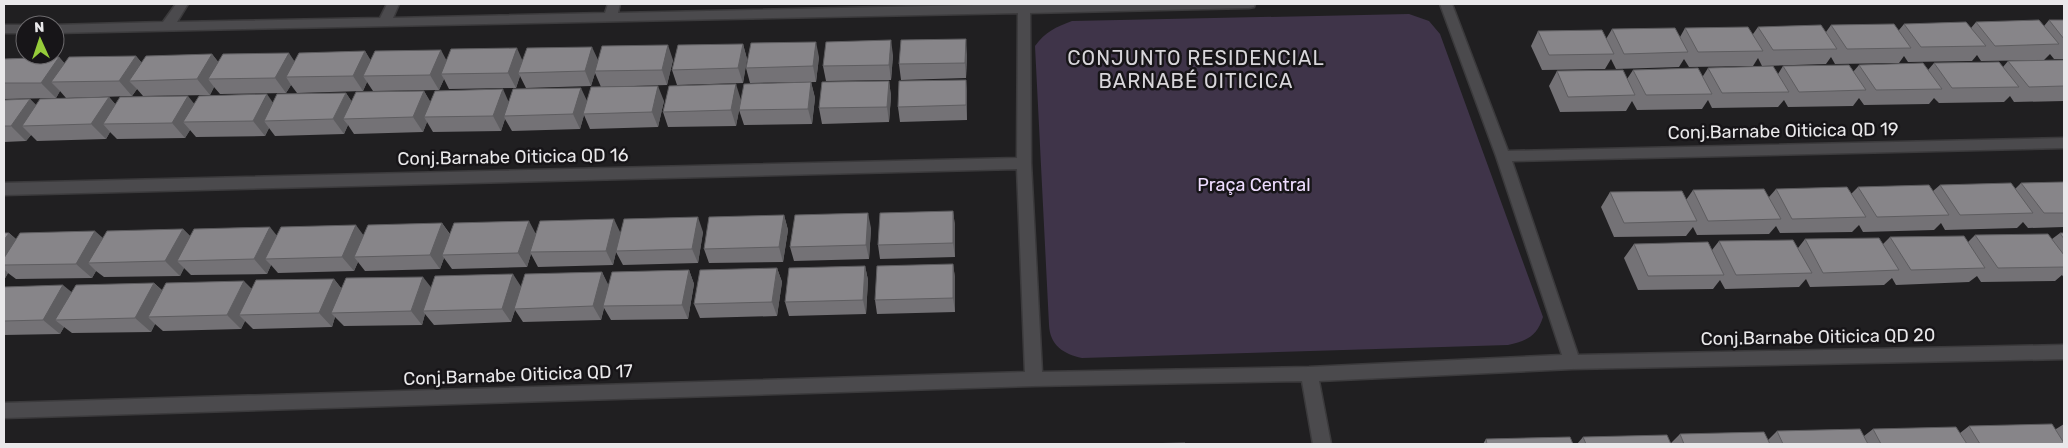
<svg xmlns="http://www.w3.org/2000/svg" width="2068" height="448" font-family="Rubik,sans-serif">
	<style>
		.green { fill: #3f3449 }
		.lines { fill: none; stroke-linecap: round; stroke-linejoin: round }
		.minor-casing { stroke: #3b3a3c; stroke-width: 3 }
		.minor { fill: #4b4a4d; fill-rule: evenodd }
		.wall { fill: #747276 }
		.shaded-wall { fill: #5e5d60 }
		.building { fill: #878589; stroke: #5e5d60 }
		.labels { text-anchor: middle; stroke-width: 5; stroke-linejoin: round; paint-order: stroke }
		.street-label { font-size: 18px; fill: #e9e8ea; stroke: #171518 }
		.park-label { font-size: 18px; fill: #eedcff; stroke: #171518 }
		.quarter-label { font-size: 20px; letter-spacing: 1px; fill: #d8d6da; stroke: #171518 }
	</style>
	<rect width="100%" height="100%" fill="#201f21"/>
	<path class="green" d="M 1409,14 L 1429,21 L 1440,34 L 1543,317 C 1537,336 1527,341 1508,345 L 1082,358 C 1063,354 1050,345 1049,325 L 1035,46 C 1045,32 1056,27 1072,21 Z"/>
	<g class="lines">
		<defs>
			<g id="minor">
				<polygon points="176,4 188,4 177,22 380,18 387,4 399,4 393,18 605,13 608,4 620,4 618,13 1018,4 1255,4 1254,7 1249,8 1030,13 1031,163 1042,372 1309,367 1562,355 1496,156 1440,4 1452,4 1508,151 2064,138 2064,148 1512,161 1578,355 2064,345 2064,359 1572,369 1319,381 1331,444 1313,444 1302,381 1034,386 4,418 4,403 1025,372 1017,169 4,195 4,183 1017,158 1018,13 55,33 55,25 53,25 55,25 163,22"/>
				<polygon points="4,25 27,25 25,25 25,33 4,33"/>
			</g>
		</defs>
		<use href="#minor" class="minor-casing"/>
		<use href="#minor" class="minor"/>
	</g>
	<g class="wall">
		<polygon points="2049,20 2064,20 2064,59 2054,59 2050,54 2044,60 1981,61 1977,55 1972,61 1908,62 1904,56 1899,63 1835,64 1831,57 1826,64 1762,66 1758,58 1753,66 1689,67 1684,59 1679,67 1616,69 1611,59 1605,69 1542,70 1531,46 1538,31 1606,39 1612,29 1680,37 1685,28 1753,34 1758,27 1826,32 1831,25 1899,30 1904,24 1971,28 1976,22 2044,26"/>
		<polygon points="743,44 747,59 743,83 677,85 672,70"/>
		<polygon points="365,51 370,60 673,60 667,85 601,87 595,73 591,86 526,88 520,76 516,88 449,89 444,79 439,90 373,91 367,82 363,91 297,93 291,85 286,93 220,94 214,87 210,95 143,96 137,89 132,96 66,98 60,91 56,98 4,99 4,59 59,57 65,64 136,56 141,62 212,54 218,62 294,61"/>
		<polygon points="967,54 966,78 901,80 899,64"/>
		<polygon points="893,55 891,80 826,81 823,66"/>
		<polygon points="819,57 816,82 750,83 746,68"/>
		<polygon points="2064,60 2064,101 2014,102 2010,96 2004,102 1939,103 1934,98 1929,104 1864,105 1859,98 1853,106 1788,107 1784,100 1778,107 1712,108 1708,100 1702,109 1637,110 1632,101 1626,111 1560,112 1549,86 1557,71 1627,79 1633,70 1703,76 1708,68 1778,74 1783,66 1853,72 1859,65 1928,70 1934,63 2003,67 2008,61"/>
		<polygon points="966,80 967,95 967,120 900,122 898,107"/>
		<polygon points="889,81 891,96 889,122 822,124 819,108"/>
		<polygon points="811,82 815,98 812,124 744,125 739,110"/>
		<polygon points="424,91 430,102 664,101 658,127 590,129 584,115 580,129 512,131 505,119 501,131 433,132 427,122 423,132 354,134 348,125 344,134 275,136 269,128 265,136 196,137 190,130 185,138 117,139 110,132 106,139 37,141 31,135 26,141 4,142 4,100 30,99 36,105 109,97 115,104 273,103 346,93 352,102"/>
		<polygon points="741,100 736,126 668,127 663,112"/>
		<polygon points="2064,182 2064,227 2028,228 2023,222 2017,228 1945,230 1941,223 1934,230 1863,232 1859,225 1852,232 1780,233 1776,226 1769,234 1697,235 1693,227 1686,236 1614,237 1601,207 1610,192 1686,200 1693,190 1769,197 1776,189 1851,194 1858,187 1933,191 1940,185 2015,189 2021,183"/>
		<polygon points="953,211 955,226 955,257 880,259 878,245"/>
		<polygon points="784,215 788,230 783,262 709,263 704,249"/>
		<polygon points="442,223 450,234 703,232 698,263 623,265 616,252 613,265 538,267 531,254 527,267 452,269 444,258 440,269 365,271 358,262 354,271 278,273 271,265 267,274 191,275 184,268 180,276 104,277 96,271 92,278 16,279 8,273 4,280 4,233 9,233 16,239 103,238 183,229 190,236 363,235"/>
		<polygon points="871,228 869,259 794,261 790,247"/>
		<polygon points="2060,233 2064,233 2064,278 2062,275 2055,281 1981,282 1977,276 1969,282 1896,285 1892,278 1884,285 1810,287 1806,279 1799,287 1725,289 1720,280 1713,289 1638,290 1624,258 1634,244 1712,250 1719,241 1798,248 1805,239 1883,244 1890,237 1968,242 1975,235 2052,239"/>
		<polygon points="953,264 955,278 955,312 877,314 875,300"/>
		<polygon points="865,266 868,280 866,314 789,316 785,302"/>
		<polygon points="777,268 782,282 777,316 700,318 694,304"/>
		<polygon points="689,270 694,284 688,319 611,320 604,308 601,320 523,322 515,310 511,322 434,325 425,314 422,325 344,326 335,317 332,327 253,329 245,321 241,329 163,331 155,324 151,332 72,333 64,327 60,334 4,335 4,287 72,292 154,283 162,290 252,289 334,279 341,288 521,287 602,272 608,286"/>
		<polygon points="2064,424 2064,444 1577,444 1583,437 1671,443 1680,434 1768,440 1777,431 1864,436 1873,429 1960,433 1969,426 2056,429"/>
		<polygon points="1486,439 1573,444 1483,444"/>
	</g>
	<g class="shaded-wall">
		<polygon points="966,39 967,54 966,78 965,63"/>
		<polygon points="891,40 893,55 891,80 889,65"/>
		<polygon points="816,42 819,57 816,82 813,66"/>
		<polygon points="743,44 747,59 743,83 738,68"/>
		<polygon points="668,45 673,60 667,85 662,70"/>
		<polygon points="592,47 599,62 595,71 595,73 591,86 585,71"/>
		<polygon points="517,48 524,64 518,73 520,76 516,88 508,73"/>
		<polygon points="441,50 449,65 441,74 444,79 439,90 430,75"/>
		<polygon points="365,51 375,67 363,76 367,82 363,91 353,76"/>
		<polygon points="289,53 299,68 286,77 291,85 286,93 275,78"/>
		<polygon points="212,54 224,69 208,79 214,87 210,95 197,79"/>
		<polygon points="136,56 149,71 129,81 137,89 132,96 119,81"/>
		<polygon points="59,57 73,73 51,82 60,91 56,98 41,83"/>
		<polygon points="966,80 967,95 967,120 966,105"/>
		<polygon points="889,81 891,96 889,122 887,107"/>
		<polygon points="811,82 815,98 812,124 808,109"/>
		<polygon points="736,84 741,100 736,126 731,110"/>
		<polygon points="658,86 664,101 658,127 652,112"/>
		<polygon points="581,88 588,103 583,114 584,115 580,129 573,114"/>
		<polygon points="503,89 510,105 504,116 505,119 501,131 493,116"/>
		<polygon points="424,91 433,106 424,117 427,122 423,132 413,117"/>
		<polygon points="346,93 356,108 343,119 348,125 344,134 333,119"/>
		<polygon points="267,94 278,110 264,121 269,128 265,136 253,121"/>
		<polygon points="188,96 200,111 183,122 190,130 185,138 172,123"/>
		<polygon points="109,97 123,113 103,124 110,132 106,139 91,124"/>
		<polygon points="30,99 45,114 22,126 31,135 26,141 11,126"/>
		<polygon points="953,211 955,226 955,257 953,243"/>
		<polygon points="868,213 871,228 869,259 866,245"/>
		<polygon points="784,215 788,230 783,262 779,247"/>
		<polygon points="698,217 703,232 698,263 692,249"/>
		<polygon points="614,219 621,234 616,251 616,252 613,265 606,251"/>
		<polygon points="529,221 537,236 530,252 531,254 527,267 518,253"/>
		<polygon points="442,223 452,238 442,255 444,258 440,269 430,255"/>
		<polygon points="356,225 367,240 354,257 358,262 354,271 342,257"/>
		<polygon points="270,227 282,242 265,259 271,265 267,274 254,259"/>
		<polygon points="183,229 197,243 177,261 184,268 180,276 165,261"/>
		<polygon points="95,231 111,245 88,263 96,271 92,278 76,264"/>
		<polygon points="9,233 25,247 4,265 4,240"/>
		<polygon points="953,264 955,278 955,312 953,298"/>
		<polygon points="865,266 868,280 866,314 863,300"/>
		<polygon points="777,268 782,282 777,316 772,302"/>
		<polygon points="4,269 8,273 4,280"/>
		<polygon points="689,270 694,284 688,319 682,305"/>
		<polygon points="602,272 609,286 603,306 604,308 601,320 593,306"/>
		<polygon points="513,274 522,288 514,309 515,310 511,322 502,309"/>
		<polygon points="423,277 434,291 423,311 425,314 422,325 411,311"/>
		<polygon points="334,279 345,293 331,313 335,317 332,327 319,313"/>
		<polygon points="244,281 258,295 239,315 245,321 241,329 227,315"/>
		<polygon points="154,283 169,297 148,317 155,324 151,332 135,318"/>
		<polygon points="63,285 80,299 55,320 64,327 60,334 43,320"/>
	</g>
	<g class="building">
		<polygon points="2039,20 2059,44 1995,46 1976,22"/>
		<polygon points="2049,20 2064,20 2064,39"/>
		<polygon points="1966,22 1986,46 1921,47 1904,24"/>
		<polygon points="1894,24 1911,48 1847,49 1831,25"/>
		<polygon points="1821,25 1837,49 1773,50 1758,27"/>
		<polygon points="1748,27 1763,51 1698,52 1685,28"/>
		<polygon points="1675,28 1688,52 1624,54 1612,29"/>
		<polygon points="1602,30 1614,54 1549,55 1538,31"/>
		<polygon points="966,39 965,63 899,64 901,40"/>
		<polygon points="891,40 889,65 823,66 826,42"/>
		<polygon points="816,42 813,66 746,68 751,43"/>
		<polygon points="743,44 738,68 672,70 678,45"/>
		<polygon points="668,45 662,70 595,71 602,46"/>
		<polygon points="592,47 585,71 518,73 527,48"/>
		<polygon points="517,48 508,73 441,74 451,49"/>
		<polygon points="441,50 430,75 363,76 375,51"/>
		<polygon points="365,51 353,76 286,77 299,53"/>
		<polygon points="289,53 275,78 208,79 223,54"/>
		<polygon points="212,54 197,79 129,81 146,56"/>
		<polygon points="136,56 119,81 51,82 69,57"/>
		<polygon points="59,57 41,83 4,83 4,59"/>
		<polygon points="2064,60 2064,86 2029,87 2008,61"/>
		<polygon points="1999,62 2019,87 1952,88 1934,63"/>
		<polygon points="1923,63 1942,89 1876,90 1859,65"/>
		<polygon points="1849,65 1866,90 1799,92 1783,66"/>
		<polygon points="1773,66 1789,92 1722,93 1708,68"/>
		<polygon points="1698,68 1712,94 1646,95 1633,70"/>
		<polygon points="1623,70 1635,95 1568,97 1557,71"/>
		<polygon points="966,80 966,105 898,107 899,81"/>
		<polygon points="889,81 887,107 819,108 822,82"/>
		<polygon points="811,82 808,109 739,110 744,84"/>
		<polygon points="736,84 731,110 663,112 669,86"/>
		<polygon points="658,86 652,112 583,114 591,87"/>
		<polygon points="581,88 573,114 504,116 513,89"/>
		<polygon points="503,89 493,116 424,117 435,91"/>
		<polygon points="424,91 413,117 343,119 356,92"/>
		<polygon points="346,93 333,119 264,121 277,94"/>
		<polygon points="267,94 253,121 183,122 199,96"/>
		<polygon points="188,96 172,123 103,124 120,97"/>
		<polygon points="109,97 91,124 22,126 40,99"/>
		<polygon points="30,99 11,126 4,126 4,100"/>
		<polygon points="2064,182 2064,213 2044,213 2021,183"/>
		<polygon points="2011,183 2033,213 1960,215 1940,185"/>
		<polygon points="1929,185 1949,215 1877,217 1858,187"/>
		<polygon points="1847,187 1866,217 1792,219 1776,189"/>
		<polygon points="1764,189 1781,219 1708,221 1693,190"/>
		<polygon points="1682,191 1697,221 1624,223 1610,192"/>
		<polygon points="953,211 953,243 878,245 880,213"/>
		<polygon points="868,213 866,245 790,247 795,215"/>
		<polygon points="784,215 779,247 704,249 709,217"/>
		<polygon points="698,217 692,249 616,251 624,219"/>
		<polygon points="614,219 606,251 530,252 540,221"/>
		<polygon points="529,221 518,253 442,255 454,223"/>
		<polygon points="442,223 430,255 354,257 368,225"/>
		<polygon points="356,225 342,257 265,259 281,227"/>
		<polygon points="270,227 254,259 177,261 194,229"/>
		<polygon points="183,229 165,261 88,263 107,231"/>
		<polygon points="95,231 76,264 4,265 4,258 20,233"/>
		<polygon points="4,233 9,233 4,240"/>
		<polygon points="2060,233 2064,233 2064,239"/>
		<polygon points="2048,234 2064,255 2064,267 1998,268 1975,235"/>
		<polygon points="1964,236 1985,268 1911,270 1890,237"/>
		<polygon points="1879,238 1899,270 1823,273 1805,239"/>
		<polygon points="1793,240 1812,273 1736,275 1719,241"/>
		<polygon points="1708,242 1724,275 1648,276 1634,244"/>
		<polygon points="953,264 953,298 875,300 877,266"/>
		<polygon points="865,266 863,300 785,302 789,268"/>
		<polygon points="777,268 772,302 694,304 700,270"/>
		<polygon points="689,270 682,305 603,306 612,272"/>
		<polygon points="602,272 593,306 514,309 525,274"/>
		<polygon points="513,274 502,309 423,311 435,276"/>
		<polygon points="423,277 411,311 331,313 346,278"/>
		<polygon points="334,279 319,313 239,315 256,280"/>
		<polygon points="244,281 227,315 148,317 166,283"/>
		<polygon points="154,283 135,318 55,320 76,285"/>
		<polygon points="63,285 43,320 4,321 4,287"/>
		<polygon points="2052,424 2064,443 2064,444 1980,444 1969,426"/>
		<polygon points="1956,427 1967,444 1881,444 1873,429"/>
		<polygon points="1860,429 1868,444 1783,444 1777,431"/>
		<polygon points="1764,432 1770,444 1684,444 1680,434"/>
		<polygon points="1667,435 1671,444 1586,444 1583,437"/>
		<polygon points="1570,437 1573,444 1487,444 1486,439"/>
		<polygon points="1185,443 1185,444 1139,444"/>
	</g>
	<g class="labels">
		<g class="street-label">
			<text transform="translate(1783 131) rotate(-1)" y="6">Conj.Barnabe Oiticica QD 19</text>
			<text transform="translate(513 157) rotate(-1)" y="6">Conj.Barnabe Oiticica QD 16</text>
			<text transform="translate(1818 337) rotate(-1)" y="6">Conj.Barnabe Oiticica QD 20</text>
			<text transform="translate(518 375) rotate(-2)" y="6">Conj.Barnabe Oiticica QD 17</text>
		</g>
		<g class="park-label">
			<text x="1254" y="191">Praça Central</text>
		</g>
		<g class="quarter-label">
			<text x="1196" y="65">CONJUNTO RESIDENCIAL<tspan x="1196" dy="23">BARNABÉ OITICICA</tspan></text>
		</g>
	</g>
	<rect width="2068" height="448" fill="none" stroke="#e9e8ea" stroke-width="10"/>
	<g transform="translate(40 40) rotate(357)"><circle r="24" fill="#171518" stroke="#6b696c"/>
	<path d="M0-4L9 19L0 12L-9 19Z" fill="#96cc3a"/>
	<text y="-8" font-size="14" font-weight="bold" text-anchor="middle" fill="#e9e8ea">N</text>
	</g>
</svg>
